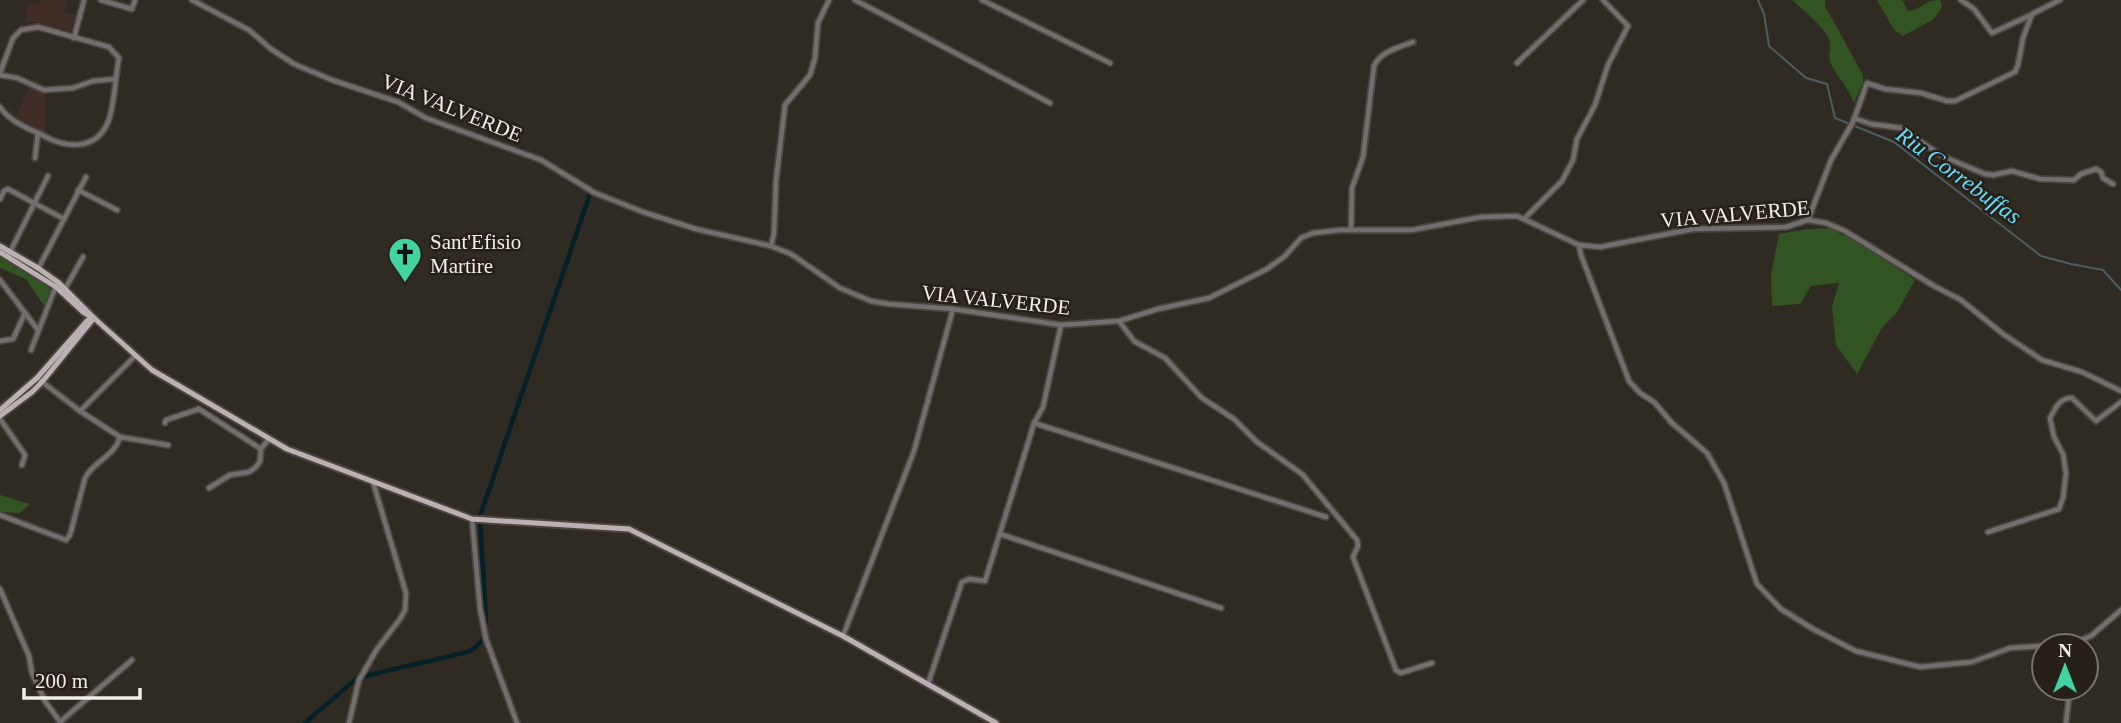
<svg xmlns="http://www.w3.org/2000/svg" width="2121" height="723" font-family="Georgia,serif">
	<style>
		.industrial { fill: #402d28 }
		.green { fill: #315422 }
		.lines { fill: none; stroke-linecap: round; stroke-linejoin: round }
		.stream { stroke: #4c5e61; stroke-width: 2 }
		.canal { stroke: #052027; stroke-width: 4.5 }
		.minor-casing { stroke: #4a453e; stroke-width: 8 }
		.major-casing { stroke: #4a453e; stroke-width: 9 }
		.minor { stroke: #736d6e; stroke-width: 4.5 }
		.major { stroke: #bbb0b2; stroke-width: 5 }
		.labels { text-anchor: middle; stroke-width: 5; stroke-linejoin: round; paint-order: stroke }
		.street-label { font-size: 21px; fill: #f1eee8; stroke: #262019 }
		.poi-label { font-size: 21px; fill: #f1eee8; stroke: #262019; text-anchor: start }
		.water-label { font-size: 23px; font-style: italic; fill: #62ddfd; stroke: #262019 }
	</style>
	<rect width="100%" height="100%" fill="#2f2a22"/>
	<g class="industrial">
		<polygon points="40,0 67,0 64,13 77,15 72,32 36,22 24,23 28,3 39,5"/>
		<polygon points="29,87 45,92 46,134 15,118"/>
	</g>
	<g class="green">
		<path d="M 1792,0 L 1825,0 L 1825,6 L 1863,75 L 1863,82 L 1854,103 C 1847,86 1839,79 1831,64 C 1827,56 1831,50 1830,42 C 1826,28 1803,10 1792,0 Z"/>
		<path d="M 1877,0 L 1902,0 L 1908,11 C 1922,10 1923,0 1940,0 L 1942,4 L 1941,9 L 1934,19 L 1903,36 L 1894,30 Z"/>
		<polygon points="1831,228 1843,236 1844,233 1915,280 1897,312 1882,328 1857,374 1836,345 1832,307 1839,283 1811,286 1800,304 1772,306 1771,275 1779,234 1808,229"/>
		<polygon points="0,256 53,286 45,307 26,279 0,268"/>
		<polygon points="0,495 30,504 20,513 0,512"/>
	</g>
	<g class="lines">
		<polyline class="stream" points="1758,0 1764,14 1769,46 1806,78 1827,84 1835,118 1894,142 2041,256 2071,264 2103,270 2121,290"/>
		<g class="canal">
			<polyline points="486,623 480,516 590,194"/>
			<polyline points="305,723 357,678 467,652 475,648 482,640"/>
		</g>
		<defs>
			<g id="minor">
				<polyline points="101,0 132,9 135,0"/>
				<polyline points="192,0 249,30 271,49 294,64 332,80 398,102 426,118 541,160 595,193 643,212 696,229 771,246 791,254 840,288 871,301 889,304 953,309 1061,325 1119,321 1158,309 1209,298 1267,269 1285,256 1301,238 1313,233 1340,230 1412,230 1481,217 1517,216 1579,245 1600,247 1693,229 1786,227 1808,220 1826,223 1845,231 1934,286 1961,300 2003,334 2042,360 2082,372 2121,391"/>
				<polyline points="855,0 1050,103"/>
				<polyline points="982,0 1110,63"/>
				<polyline points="1961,0 1974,9 1992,33 2031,15"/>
				<polyline points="74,38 84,0"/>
				<polyline points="1517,63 1583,0"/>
				<path d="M 0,73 L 13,38 L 21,30 L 38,27 L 109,47 L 119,58 C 115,77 115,104 108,122 C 96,151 66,148 44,136 C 28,128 10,122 0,107"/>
				<polyline points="0,75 17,78 44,90 73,88 93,81 115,79"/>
				<polyline points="1854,118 1871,124 1901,128 1942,156 1985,174 1993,175 2012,171 2040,179 2074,180 2081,174 2096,169 2101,172 2103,178 2113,184"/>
				<polyline points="35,158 38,133"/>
				<polyline points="78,190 117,210"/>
				<polyline points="0,199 4,191 8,189 64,219"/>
				<polyline points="1524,219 1562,181 1573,160 1577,139 1595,105 1608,65 1628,26 1603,0"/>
				<polyline points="1808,220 1831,160 1853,122 1867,83 1885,89 1921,93 1947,101 1955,101 2015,72 2018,65 2023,38 2032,14 2060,0"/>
				<path d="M 1351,230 L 1352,188 L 1363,157 L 1374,66 C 1381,51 1398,48 1413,42"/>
				<polyline points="1579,245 1581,255 1629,381 1640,393 1654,402 1672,423 1707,453 1724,483 1757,584 1781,609 1813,629 1856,651 1920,667 1972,662 2010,648 2071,644 2091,636 2121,610"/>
				<polyline points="771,246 774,233 776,181 785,105 810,75 815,58 818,23 829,0"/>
				<polyline points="9,254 48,176"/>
				<polyline points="38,269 86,177"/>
				<polyline points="0,280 38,330"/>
				<polyline points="65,289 83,257"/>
				<polyline points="1119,321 1134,341 1165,358 1202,398 1234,419 1257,442 1302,474 1357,540 1358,546 1353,557 1396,670 1401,673 1432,663"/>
				<polyline points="0,341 13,339 25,313"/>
				<polyline points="31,350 56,286"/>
				<polyline points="41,381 80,411 120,437 168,445"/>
				<polyline points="199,409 261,449"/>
				<polyline points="80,411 134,357"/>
				<polyline points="0,419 25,455 22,465"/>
				<polyline points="165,423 166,420 199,409"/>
				<polyline points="1034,423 1326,517"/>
				<polyline points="209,488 230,475 249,472 256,467 260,461 261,449 268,440"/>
				<path d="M 0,515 L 66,540 L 70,535 L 85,478 C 94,461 115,456 120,437"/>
				<polyline points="472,519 480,608 486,639 517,723"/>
				<path d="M 1988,532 L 2059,509 L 2063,498 L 2066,473 L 2063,454 L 2054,437 L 2050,418 C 2055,409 2060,397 2072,398 L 2096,421 L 2121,402"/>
				<polyline points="1000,534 1221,608"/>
				<polyline points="0,589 29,656 32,673 45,701 61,723"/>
				<polyline points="843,636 914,451 953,309"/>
				<polyline points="928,684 962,582 969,579 985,581 1029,440 1034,423 1043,407 1061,325"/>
				<polyline points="60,722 132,660"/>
				<polyline points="349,723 359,680 377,649 400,619 405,610 406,593 373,482"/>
				<polyline points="2066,723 2070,688"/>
			</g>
			<g id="major">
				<polyline points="0,246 38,268 59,283 94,318 152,370 287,449 472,519 629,529 843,636 996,723"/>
				<polyline points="0,252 56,287 83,312 91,317"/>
				<polyline points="0,410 37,378 88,320 94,318"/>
				<polyline points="0,416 32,392 42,382 94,318"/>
			</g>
		</defs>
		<use href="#minor" class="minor-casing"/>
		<use href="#major" class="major-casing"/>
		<use href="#minor" class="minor"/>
		<use href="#major" class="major"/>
	</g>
	<defs>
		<symbol id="church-pin" viewBox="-11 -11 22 30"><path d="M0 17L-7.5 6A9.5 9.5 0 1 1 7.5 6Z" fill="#41d4a1" stroke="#262019"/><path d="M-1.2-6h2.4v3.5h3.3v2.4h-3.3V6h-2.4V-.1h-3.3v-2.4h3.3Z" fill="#111"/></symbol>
	</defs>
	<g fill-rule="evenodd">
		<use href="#church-pin" x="386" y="235" width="38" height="52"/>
	</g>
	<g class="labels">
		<g class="street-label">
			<text transform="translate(452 108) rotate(22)" y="7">VIA VALVERDE</text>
			<text transform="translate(1735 214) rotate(-5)" y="7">VIA VALVERDE</text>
			<text transform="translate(996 300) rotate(6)" y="7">VIA VALVERDE</text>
		</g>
		<g class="poi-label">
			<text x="430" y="249">Sant'Efisio<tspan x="430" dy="24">Martire</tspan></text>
		</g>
		<g class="water-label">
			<text transform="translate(1959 175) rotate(36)" y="8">Riu Correbuffas</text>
		</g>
	</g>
	<g transform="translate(2065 667)"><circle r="33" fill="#262019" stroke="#77726c" stroke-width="2"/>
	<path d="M0-5L12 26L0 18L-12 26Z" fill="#41d4a1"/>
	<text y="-10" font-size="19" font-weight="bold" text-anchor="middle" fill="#f1eee8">N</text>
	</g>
	<path d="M24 688v10h116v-10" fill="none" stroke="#f1eee8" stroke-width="3.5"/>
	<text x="35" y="688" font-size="21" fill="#f1eee8" stroke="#262019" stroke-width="5" paint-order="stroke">200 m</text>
</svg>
